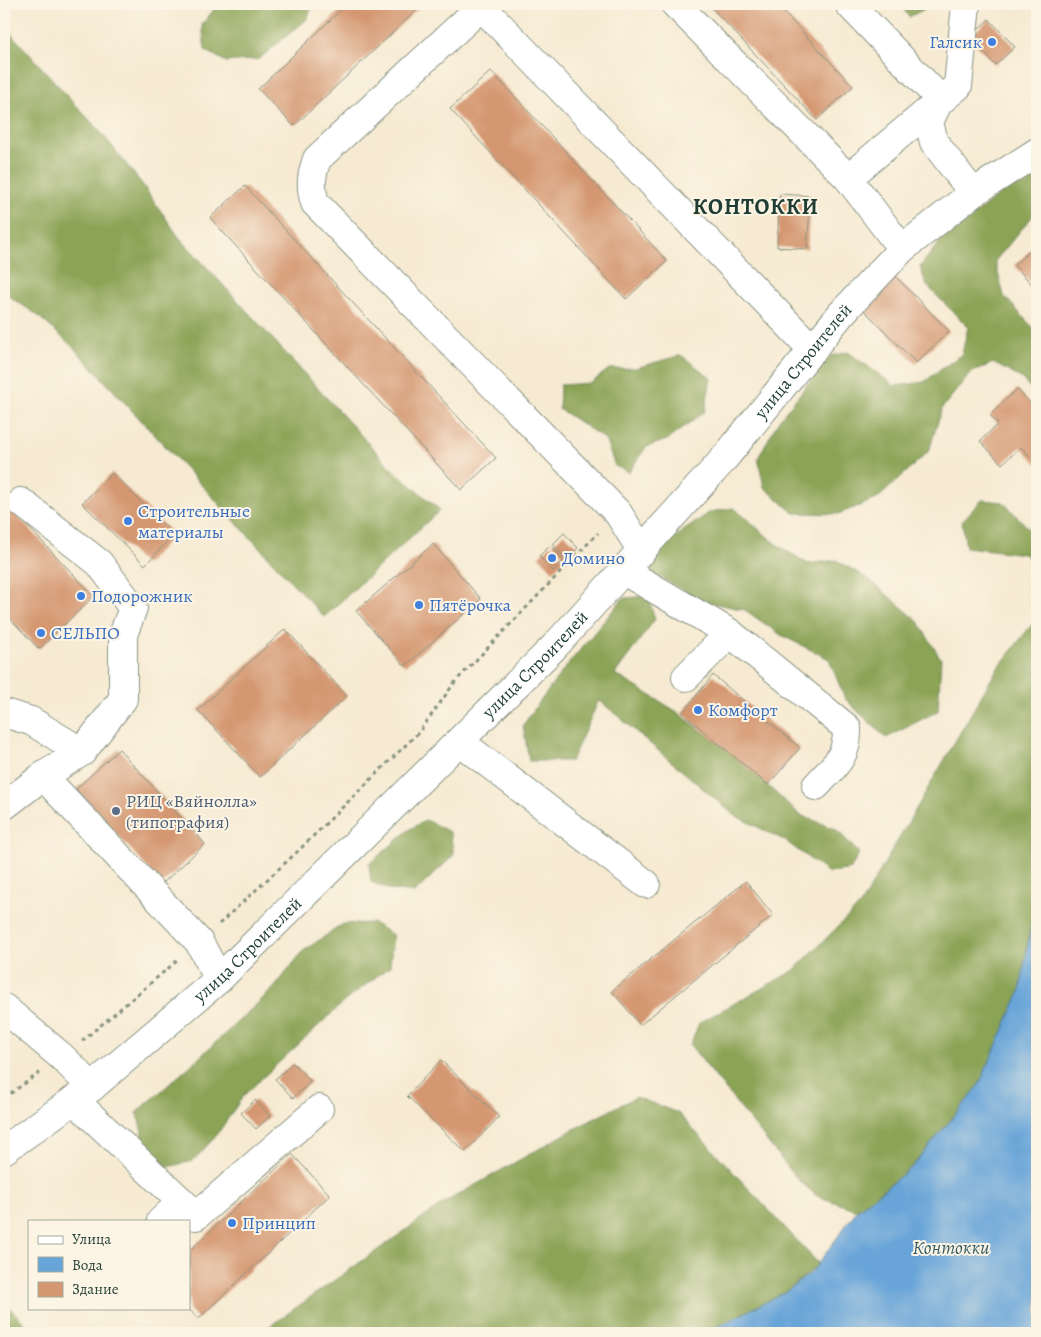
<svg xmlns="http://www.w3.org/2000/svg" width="1041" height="1337" font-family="Alegreya,serif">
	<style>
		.forest { fill: #8aa354; stroke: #547044 }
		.water { fill: #67a4d8; stroke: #437086 }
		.building { fill: #d49771 }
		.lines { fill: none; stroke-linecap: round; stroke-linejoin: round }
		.minor-casing { stroke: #8a9483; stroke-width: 30 }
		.path { stroke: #8a9483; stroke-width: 3; stroke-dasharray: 4 4; stroke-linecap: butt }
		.minor { stroke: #fff; stroke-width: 28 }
		.shop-dot { fill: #3f7fe0; stroke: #fcf5e5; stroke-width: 2 }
		.service-dot { fill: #5c6f8a; stroke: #fcf5e5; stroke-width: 2 }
		.labels { text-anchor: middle; stroke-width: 4; stroke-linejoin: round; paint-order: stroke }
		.shop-label { font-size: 18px; fill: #366cbe; stroke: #fcf5e5; text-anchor: start }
		.street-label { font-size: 18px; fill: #1f3d34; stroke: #fcf5e5 }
		.service-label { font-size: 18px; fill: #4e5e75; stroke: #fcf5e5; text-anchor: start }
		.water-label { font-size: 19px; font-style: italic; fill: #355c65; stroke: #fcf5e5 }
		.district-label { font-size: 22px; font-weight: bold; letter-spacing: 1px; fill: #1f3d34; stroke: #fcf5e5 }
	</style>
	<rect width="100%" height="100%" fill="#fcf5e5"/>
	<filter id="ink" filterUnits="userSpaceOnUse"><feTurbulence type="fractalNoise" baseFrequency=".02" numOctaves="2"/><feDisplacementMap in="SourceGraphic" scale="10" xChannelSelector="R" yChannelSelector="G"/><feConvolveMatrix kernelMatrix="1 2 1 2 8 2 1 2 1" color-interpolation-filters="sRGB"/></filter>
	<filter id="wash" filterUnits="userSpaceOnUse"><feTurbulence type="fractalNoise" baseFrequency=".0096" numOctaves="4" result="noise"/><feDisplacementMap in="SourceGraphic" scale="20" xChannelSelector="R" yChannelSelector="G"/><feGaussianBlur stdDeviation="1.12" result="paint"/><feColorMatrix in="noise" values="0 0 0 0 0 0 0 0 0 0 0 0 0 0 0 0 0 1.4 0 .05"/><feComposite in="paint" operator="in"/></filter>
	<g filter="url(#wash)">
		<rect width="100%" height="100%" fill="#f6ead2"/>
		<g class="forest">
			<polygon points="218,4 314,4 306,20 259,59 226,62 205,50 202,25"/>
			<polygon points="900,4 934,4 909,17"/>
			<polygon points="4,26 104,136 142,184 179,237 393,470 440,510 324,617 72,346 36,314 4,293"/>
			<polygon points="1037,162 1037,211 995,261 1004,296 1037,332 1037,395 1021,378 993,363 971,373 942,408 929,451 877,499 838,514 794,513 764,487 758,458 779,420 830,356 848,352 895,386 924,382 962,354 968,327 927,286 920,267 944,236 983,208"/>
			<polygon points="681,355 711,378 705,411 667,440 646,447 629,472 615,466 605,439 559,409 560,385 591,383 609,369 636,368"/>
			<polygon points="982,500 1003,502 1037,537 1037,565 1024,554 966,547 962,521"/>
			<polygon points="734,508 776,544 808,564 836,560 867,578 917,620 941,659 938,711 886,738 845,699 829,659 781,635 745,610 703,601 642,567 672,539 710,512"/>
			<polygon points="648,596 655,619 615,674 676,711 735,756 800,815 836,829 859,853 851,869 829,873 784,840 734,815 599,700 571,761 529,761 523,725 560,674 623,598"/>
			<polygon points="1037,618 1037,888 1020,992 978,1087 912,1167 857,1210 817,1196 798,1180 690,1045 699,1023 793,971 861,904 997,669"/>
			<polygon points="426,820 450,832 454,855 414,893 391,890 371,882 369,864 410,829"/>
			<polygon points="373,923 393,935 390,966 345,1001 244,1095 216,1136 193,1161 167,1167 146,1149 137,1112 188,1068 274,988 303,951 343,924"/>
			<polygon points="636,1097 678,1113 819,1264 787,1291 705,1333 260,1333 447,1201 574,1129"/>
			<polygon points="4,1302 34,1333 4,1333"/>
		</g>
		<polygon class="water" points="1037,888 1037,1333 705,1333 787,1291 812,1272 857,1210 912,1167 978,1087 1020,992"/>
		<g id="blocks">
			<g class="building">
				<polygon points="347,4 423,4 294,126 258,89"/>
				<polygon points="708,4 776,4 853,86 817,120"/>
				<polygon points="989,19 1015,47 995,65 969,37"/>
				<polygon points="491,71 667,261 626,299 450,109"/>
				<polygon points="245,186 496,458 461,490 210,218"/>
				<polygon points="780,194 811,196 807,249 777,247"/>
				<polygon points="1037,244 1037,290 1014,265"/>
				<polygon points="893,274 949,331 916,363 860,306"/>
				<polygon points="1017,389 1037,410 1037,464 1021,447 1002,464 980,441 998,424 990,415"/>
				<polygon points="112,473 174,535 145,565 82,503"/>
				<polygon points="9,507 94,596 39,649 4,612 4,512"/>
				<polygon points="564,533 578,548 566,559 553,544"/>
				<polygon points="433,544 481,599 405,666 356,611"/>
				<polygon points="551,545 564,560 553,571 539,556"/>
				<polygon points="285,629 347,696 260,777 198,710"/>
				<polygon points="713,675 800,748 768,785 682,713"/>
				<polygon points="119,749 205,844 162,884 76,789"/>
				<polygon points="746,881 773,915 640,1025 612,991"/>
				<polygon points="441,1060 499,1117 465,1152 407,1096"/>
				<polygon points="293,1063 311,1082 293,1098 275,1079"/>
				<polygon points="255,1100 270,1116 256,1129 241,1113"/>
				<polygon points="292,1154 330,1195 198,1319 189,1309 189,1251"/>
			</g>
		</g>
	</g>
	<g filter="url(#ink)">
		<use href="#blocks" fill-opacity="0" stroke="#8a9483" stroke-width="1"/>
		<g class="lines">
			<defs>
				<g id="minor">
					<path d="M 484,4 L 317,159 C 311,176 310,187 315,203 L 618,513 L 642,551"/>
					<polyline points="675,4 848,178 902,249"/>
					<polyline points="849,4 940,99 929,122 934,142 973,193"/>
					<polyline points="481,6 813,350"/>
					<polyline points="848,178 958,86 966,4"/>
					<polyline points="624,571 730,633 686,677"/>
					<path d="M 730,633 L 847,728 C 848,757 834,766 816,786"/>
					<polyline points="4,713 31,721 82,752"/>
					<polyline points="460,742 646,884"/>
					<polyline points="43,776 199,942 219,979"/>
					<polyline points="4,806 43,776 82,752 123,699 123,635 133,608 99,563 21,502"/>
					<polyline points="4,1008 62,1057 92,1087"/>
					<polyline points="74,1100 182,1202 161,1221"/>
					<path id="s1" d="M 4,1150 L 92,1087 L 219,979 L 554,647 L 723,460 L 841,314 L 902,249 L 973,193 L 1037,152"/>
					<polyline points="182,1202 196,1216 319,1109"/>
				</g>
			</defs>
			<use href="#minor" class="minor-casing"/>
			<g class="path">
				<polyline points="219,924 296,853 419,732 455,682 598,533"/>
				<polyline points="82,1041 178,960"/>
				<polyline points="4,1098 41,1072"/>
			</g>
			<use href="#minor" class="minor"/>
		</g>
	</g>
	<g class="shop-dot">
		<circle cx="992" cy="42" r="5"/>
		<circle cx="128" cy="521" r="5"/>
		<circle cx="552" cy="558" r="5"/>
		<circle cx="81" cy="596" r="5"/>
		<circle cx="419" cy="605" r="5"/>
		<circle cx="41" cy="633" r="5"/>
		<circle cx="698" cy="710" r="5"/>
		<circle cx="232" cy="1223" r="5"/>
	</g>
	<circle class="service-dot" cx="116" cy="811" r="5"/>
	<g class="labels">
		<g class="shop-label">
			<text x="982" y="48" text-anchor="end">Галсик</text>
			<text x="138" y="517">Строительные<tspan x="138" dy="21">материалы</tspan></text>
			<text x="562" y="564">Домино</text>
			<text x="91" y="602">Подорожник</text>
			<text x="429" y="611">Пятёрочка</text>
			<text x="51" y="639">СЕЛЬПО</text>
			<text x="708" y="716">Комфорт</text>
			<text x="242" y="1229">Принцип</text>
		</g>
		<g class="street-label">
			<text dy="6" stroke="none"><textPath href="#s1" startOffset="1126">улица Строителей</textPath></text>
			<text dy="6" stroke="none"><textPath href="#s1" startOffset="721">улица Строителей</textPath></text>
			<text dy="6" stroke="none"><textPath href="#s1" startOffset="316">улица Строителей</textPath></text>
		</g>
		<g class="service-label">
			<text x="126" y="807">РИЦ «Вяйнолла»<tspan x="126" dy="21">(типография)</tspan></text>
		</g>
		<g class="water-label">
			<text x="951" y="1254">Контокки</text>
		</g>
		<g class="district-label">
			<text x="756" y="214">КОНТОККИ</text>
		</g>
	</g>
	<rect width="1041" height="1337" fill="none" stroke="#fcf5e5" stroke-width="20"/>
	<rect x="28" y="1220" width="162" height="90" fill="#fcf5e5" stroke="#a4ab9e"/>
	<rect x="38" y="1236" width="25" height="8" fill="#ffffff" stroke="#a4ab9e"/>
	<text x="72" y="1244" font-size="15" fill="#1f3d34">Улица</text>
	<rect x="38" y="1257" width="25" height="15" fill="#67a4d8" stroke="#a4ab9e"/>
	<text x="72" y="1270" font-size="15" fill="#1f3d34">Вода</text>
	<rect x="38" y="1282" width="25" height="15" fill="#d49771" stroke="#a4ab9e"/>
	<text x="72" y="1294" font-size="15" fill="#1f3d34">Здание</text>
</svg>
